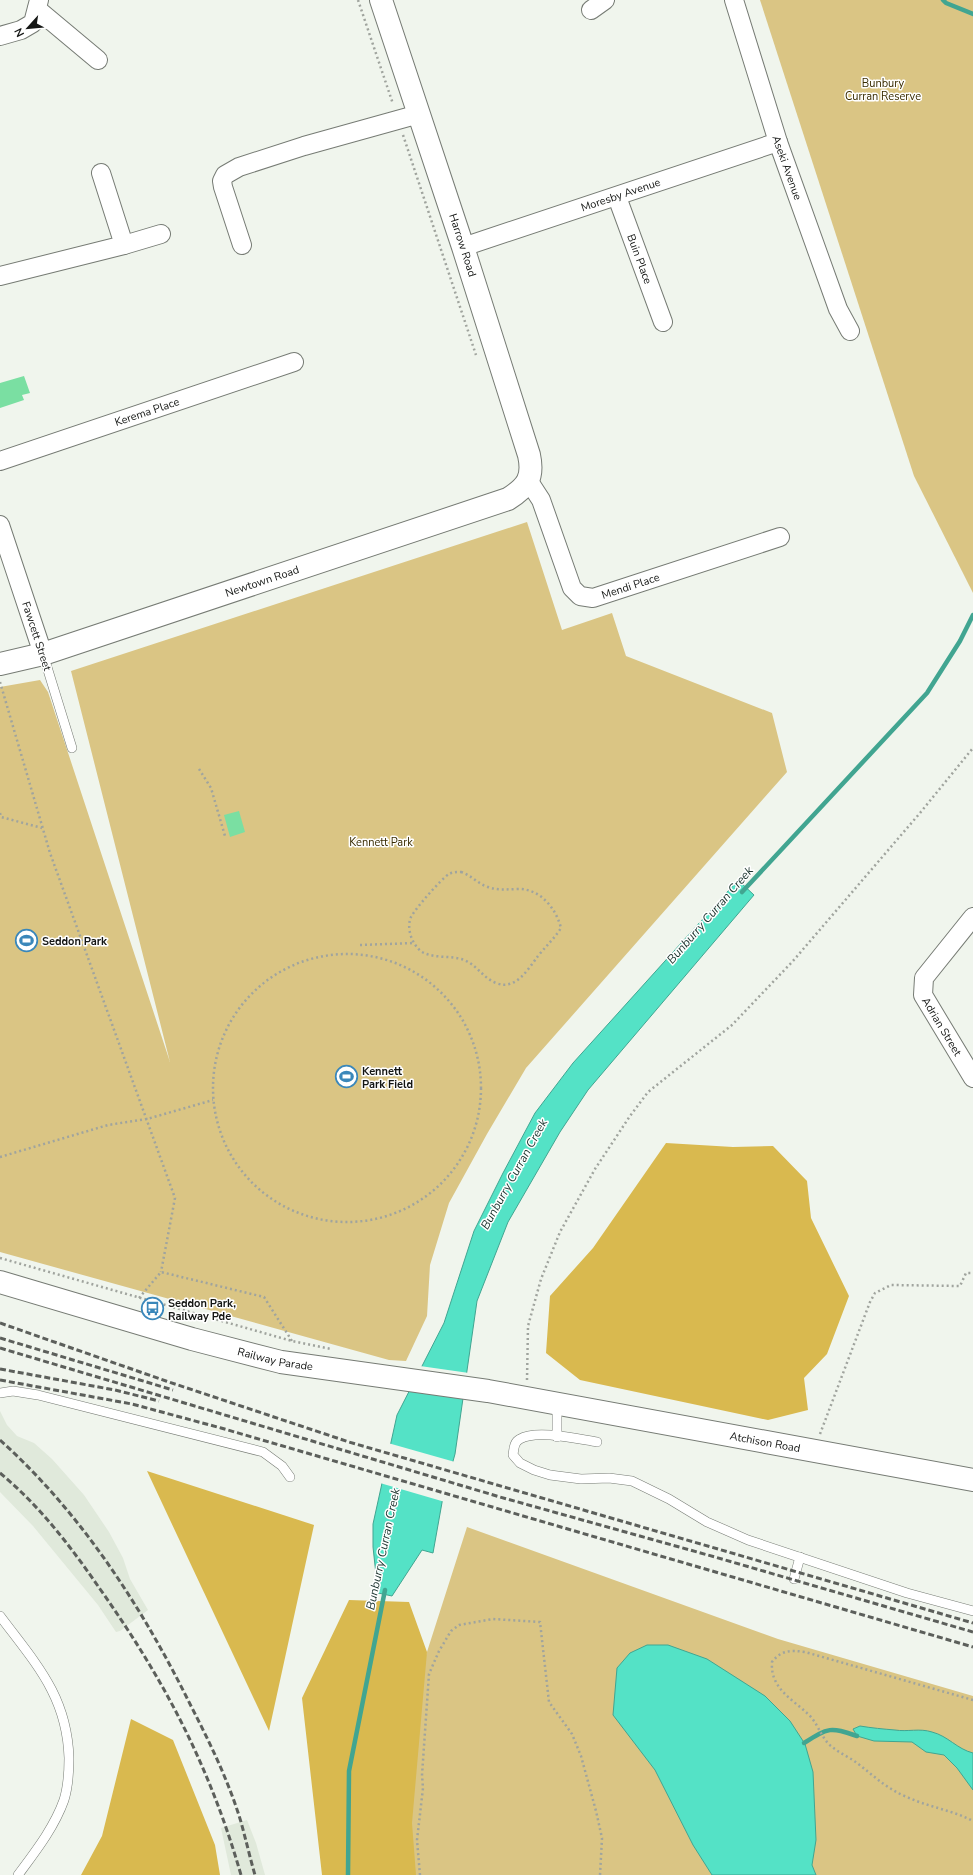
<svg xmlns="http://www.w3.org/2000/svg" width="973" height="1875" font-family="'Nunito Sans',sans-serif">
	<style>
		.built { fill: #e0e9db }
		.green { fill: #dac584 }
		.forest { fill: #d9b94f }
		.water { fill: #54e2c6; stroke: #41a591 }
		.pier { fill: #f0f5ed }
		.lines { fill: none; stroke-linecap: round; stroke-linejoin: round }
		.stream { stroke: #41a591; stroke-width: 4.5 }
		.building { fill: #7adfa2 }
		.service-casing { stroke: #767b74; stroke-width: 10 }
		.minor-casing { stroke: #767b74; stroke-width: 20 }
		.tertiary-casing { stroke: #767b74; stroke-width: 24 }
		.path { stroke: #a0a49e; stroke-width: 2.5; stroke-dasharray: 2 3; stroke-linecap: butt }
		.service { stroke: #fff; stroke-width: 9 }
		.minor { stroke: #fff; stroke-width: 18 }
		.tertiary { stroke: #fff; stroke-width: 22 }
		.rail { stroke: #5c5f5b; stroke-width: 3; stroke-dasharray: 6 3; stroke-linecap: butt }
		.labels { text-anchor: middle; stroke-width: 3; stroke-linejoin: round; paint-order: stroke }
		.park-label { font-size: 11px; fill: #382b00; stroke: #fff }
		.street-label { font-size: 11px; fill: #141614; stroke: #fff }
		.poi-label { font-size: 11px; font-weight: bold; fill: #141614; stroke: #fff; text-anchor: start }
		.water-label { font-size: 12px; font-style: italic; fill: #1c342e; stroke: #fff }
	</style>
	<rect width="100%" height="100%" fill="#f0f5ed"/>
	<g class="built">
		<polygon points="0,1411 7,1425 17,1436 34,1443 52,1459 84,1495 109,1532 123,1558 130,1579 148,1610 120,1631 116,1632 98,1605 33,1526 0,1492"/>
		<polygon points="247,1820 256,1843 265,1875 231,1875 221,1828"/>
	</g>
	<g class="green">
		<polygon points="760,0 973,0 973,593 914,476"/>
		<polygon points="527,522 562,630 612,613 626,656 772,713 787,772 526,1068 487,1134 449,1203 430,1265 427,1316 406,1361 389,1360 0,1252 0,687 40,680 48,692 170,1062 71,671"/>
		<polygon points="467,1527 778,1639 973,1696 973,1875 400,1875 418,1680"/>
	</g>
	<g class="forest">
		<polygon points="666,1143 733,1147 773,1146 807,1181 811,1218 849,1296 827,1354 804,1378 808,1410 768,1420 580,1380 546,1353 550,1296 593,1248"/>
		<polygon points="147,1471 314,1525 269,1731"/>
		<polygon points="349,1600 409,1602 427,1652 412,1823 416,1875 322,1875 302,1698"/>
		<polygon points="131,1719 173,1740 215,1845 220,1875 81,1875 102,1836"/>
	</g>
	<g class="water">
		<polygon points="738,880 754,895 588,1090 560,1132 508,1222 477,1301 455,1454 443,1497 433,1553 422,1550 392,1596 378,1593 373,1547 373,1524 397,1415 444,1323 474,1231 503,1173 535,1113 573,1063"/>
		<polygon points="647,1645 668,1645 707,1659 765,1696 790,1721 805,1744 813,1772 816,1840 812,1865 816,1875 712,1875 693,1845 655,1770 613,1715 617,1668 630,1653"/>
		<path d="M 860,1726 C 872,1728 883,1729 895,1730 C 907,1732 920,1728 932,1732 C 948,1736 957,1749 973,1753 L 973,1790 L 957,1768 L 944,1755 L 926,1752 L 912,1742 L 874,1741 L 857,1736 L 853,1729 Z"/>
	</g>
	<g class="pier">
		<polygon points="420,1366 469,1373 465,1397 408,1388"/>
		<polygon points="388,1443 455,1462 445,1502 380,1483"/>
	</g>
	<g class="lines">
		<g class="stream">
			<polyline points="943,0 946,3 973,14"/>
			<polyline points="742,892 927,693 960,641 973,615"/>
			<path d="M 804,1743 C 829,1727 830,1727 857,1736"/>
			<polyline points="348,1875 349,1771 385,1590"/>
		</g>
	</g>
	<g class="building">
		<polygon points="24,376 30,393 22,395 24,400 0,408 0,383"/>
		<polygon points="239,811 245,832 230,837 224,815"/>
	</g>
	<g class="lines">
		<defs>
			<g id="service">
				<polyline points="43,654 72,748"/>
				<polyline points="0,1393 13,1391 38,1395 263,1452 282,1466 290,1477"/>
				<polyline points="557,1437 557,1404"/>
				<path d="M 597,1442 C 578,1439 536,1429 520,1439 C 514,1442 514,1448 513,1455 L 520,1463 L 534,1470 L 550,1475 L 581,1479 L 609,1478 L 632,1481 L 669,1499 L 707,1522 L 748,1540 L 907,1593 L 973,1611"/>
				<polyline points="794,1579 800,1557"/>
				<path d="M 0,1616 C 36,1664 67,1696 69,1758 C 69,1772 68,1787 64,1800 C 54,1828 35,1852 18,1875"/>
			</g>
			<g id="minor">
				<path id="s1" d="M 734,0 L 778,142 L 838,309 L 850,331"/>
				<polyline points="37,9 98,60"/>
				<polyline points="591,10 605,0"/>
				<polyline points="0,36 21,30 33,23 39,0"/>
				<path id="s2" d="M 617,197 L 663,322"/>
				<polyline points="124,245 161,234"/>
				<polyline points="242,245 223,187 222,181 225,175 239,167 304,146 419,114"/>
				<path id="s3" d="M 463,247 L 778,142"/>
				<polyline points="0,276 124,245 101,173"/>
				<path id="s4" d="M 0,461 L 294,362"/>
				<path id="s5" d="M 528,480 L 541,500 L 572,588 L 580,596 L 593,598 L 780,537"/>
				<polyline points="0,525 43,654"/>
				<path id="s6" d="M 973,917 L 924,978 L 923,995 L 973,1078"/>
			</g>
			<g id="tertiary">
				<path id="s7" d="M 0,664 L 43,654 L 508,499 C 527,487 534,478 529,455 L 463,247 L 381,0"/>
				<path id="s8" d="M 0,1282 L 192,1339 L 281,1362 L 488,1391 L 973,1480"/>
			</g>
		</defs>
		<use href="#service" class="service-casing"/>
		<use href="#minor" class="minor-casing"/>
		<use href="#tertiary" class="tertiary-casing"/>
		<g class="path">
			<polyline points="358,0 393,104"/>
			<polyline points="403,135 476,355"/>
			<polyline points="0,682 50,853 175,1198 161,1272"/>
			<polyline points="199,769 211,788 225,836"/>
			<polyline points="0,813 1,817 42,828"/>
			<path d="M 461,872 C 471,875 478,884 488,887 C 499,891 508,889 519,889 C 540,889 556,908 561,928 C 554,939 546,946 538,956 C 528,969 516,991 496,983 C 483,978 477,965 464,960 C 451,955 435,959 422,952 C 412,945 406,928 411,917 C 415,909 441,879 449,874 C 453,872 457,872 461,872 Z"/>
			<polyline points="360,945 414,943"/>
			<circle cx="347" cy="1088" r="134"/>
			<polyline points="0,1157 108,1125 147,1119 213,1100"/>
			<polyline points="0,1258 292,1341 331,1349"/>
			<polyline points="139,1298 161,1272 264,1297 292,1341"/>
			<polyline points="527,1380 528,1326 541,1279 560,1232 595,1169 630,1116 648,1092 732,1025 793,961 920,813 973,748"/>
			<polyline points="820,1434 870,1302 875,1293 891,1285 960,1286 966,1273 973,1273"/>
			<path d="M 973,1700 L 805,1652 C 791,1650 781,1650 772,1662 C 770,1688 792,1699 808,1714 C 818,1723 821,1738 831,1746 C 839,1753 849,1757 857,1763 C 874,1776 887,1789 907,1797 C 928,1807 952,1810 973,1821"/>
			<polyline points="420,1875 417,1840 423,1788 422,1775 429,1674 439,1651 451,1631 459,1625 493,1619 540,1622 549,1702 572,1734 581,1756 596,1811 602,1838 600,1875"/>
		</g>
		<use href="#service" class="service"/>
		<use href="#minor" class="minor"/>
		<use href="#tertiary" class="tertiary"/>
		<g class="rail">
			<polyline points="0,1323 166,1381 349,1442 973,1623"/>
			<polyline points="0,1338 173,1390"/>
			<polyline points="0,1348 500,1497 715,1557 973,1632"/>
			<polyline points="0,1369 115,1390 159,1401"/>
			<polyline points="0,1380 132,1404 221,1428 973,1647"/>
			<path d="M 0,1440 C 82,1514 142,1607 191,1706 C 210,1743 229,1782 241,1822 C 246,1840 250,1858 255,1875"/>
			<path d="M 0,1473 C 40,1506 71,1547 100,1589 C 165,1681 210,1767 241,1875"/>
		</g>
	</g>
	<defs>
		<symbol id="stadium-ring" viewBox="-11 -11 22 22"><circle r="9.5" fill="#fff" stroke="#3a87ba" stroke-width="1.5"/><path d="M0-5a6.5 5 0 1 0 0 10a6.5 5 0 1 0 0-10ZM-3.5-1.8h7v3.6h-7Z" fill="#3a87ba"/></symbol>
		<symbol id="bus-ring" viewBox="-11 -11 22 22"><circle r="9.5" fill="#fff" stroke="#3a87ba" stroke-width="1.5"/><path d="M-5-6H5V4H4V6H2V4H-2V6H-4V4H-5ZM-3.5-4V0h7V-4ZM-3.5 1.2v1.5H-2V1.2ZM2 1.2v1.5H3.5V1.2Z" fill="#3a87ba"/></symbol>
	</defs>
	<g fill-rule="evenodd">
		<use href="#stadium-ring" x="14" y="928" width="25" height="25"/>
		<use href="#stadium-ring" x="334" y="1064" width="25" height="25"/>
		<use href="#bus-ring" x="140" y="1296" width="25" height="25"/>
	</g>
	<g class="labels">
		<g class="park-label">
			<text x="883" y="87">Bunbury<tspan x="883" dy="13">Curran Reserve</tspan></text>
			<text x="381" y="846">Kennett Park</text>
		</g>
		<g class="street-label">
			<text dy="4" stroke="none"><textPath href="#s1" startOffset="176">Aseki Avenue</textPath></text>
			<text dy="4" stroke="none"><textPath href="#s3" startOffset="166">Moresby Avenue</textPath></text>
			<text transform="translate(463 245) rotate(72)" y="4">Harrow Road</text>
			<text dy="4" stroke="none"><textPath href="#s2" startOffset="66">Buin Place</textPath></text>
			<text dy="4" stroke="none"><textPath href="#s4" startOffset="155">Kerema Place</textPath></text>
			<text dy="4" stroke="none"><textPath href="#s7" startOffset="275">Newtown Road</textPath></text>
			<text dy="4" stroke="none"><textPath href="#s5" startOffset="181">Mendi Place</textPath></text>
			<text transform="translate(37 636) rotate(72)" y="4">Fawcett Street</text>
			<text dy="4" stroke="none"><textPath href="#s6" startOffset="132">Adrian Street</textPath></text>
			<text dy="4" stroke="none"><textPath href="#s8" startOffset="286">Railway Parade</textPath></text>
			<text dy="4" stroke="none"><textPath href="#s8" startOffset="783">Atchison Road</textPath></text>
		</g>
		<g class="poi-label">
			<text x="42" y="945">Seddon Park</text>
			<text x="362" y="1075">Kennett<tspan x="362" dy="13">Park Field</tspan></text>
			<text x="168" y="1307">Seddon Park,<tspan x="168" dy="13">Railway Pde</tspan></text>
		</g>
		<g class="water-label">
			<text transform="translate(710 915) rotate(-49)" y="4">Bunburry Curran Creek</text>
			<text transform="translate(514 1174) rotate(-61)" y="4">Bunburry Curran Creek</text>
			<text transform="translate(383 1549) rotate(-78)" y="4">Bunburry Curran Creek</text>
		</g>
	</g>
	<g transform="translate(28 28) rotate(243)" stroke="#ffffff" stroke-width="3" paint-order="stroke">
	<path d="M0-3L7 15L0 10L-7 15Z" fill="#141614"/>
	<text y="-6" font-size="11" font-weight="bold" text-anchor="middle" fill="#141614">N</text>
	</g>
</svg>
